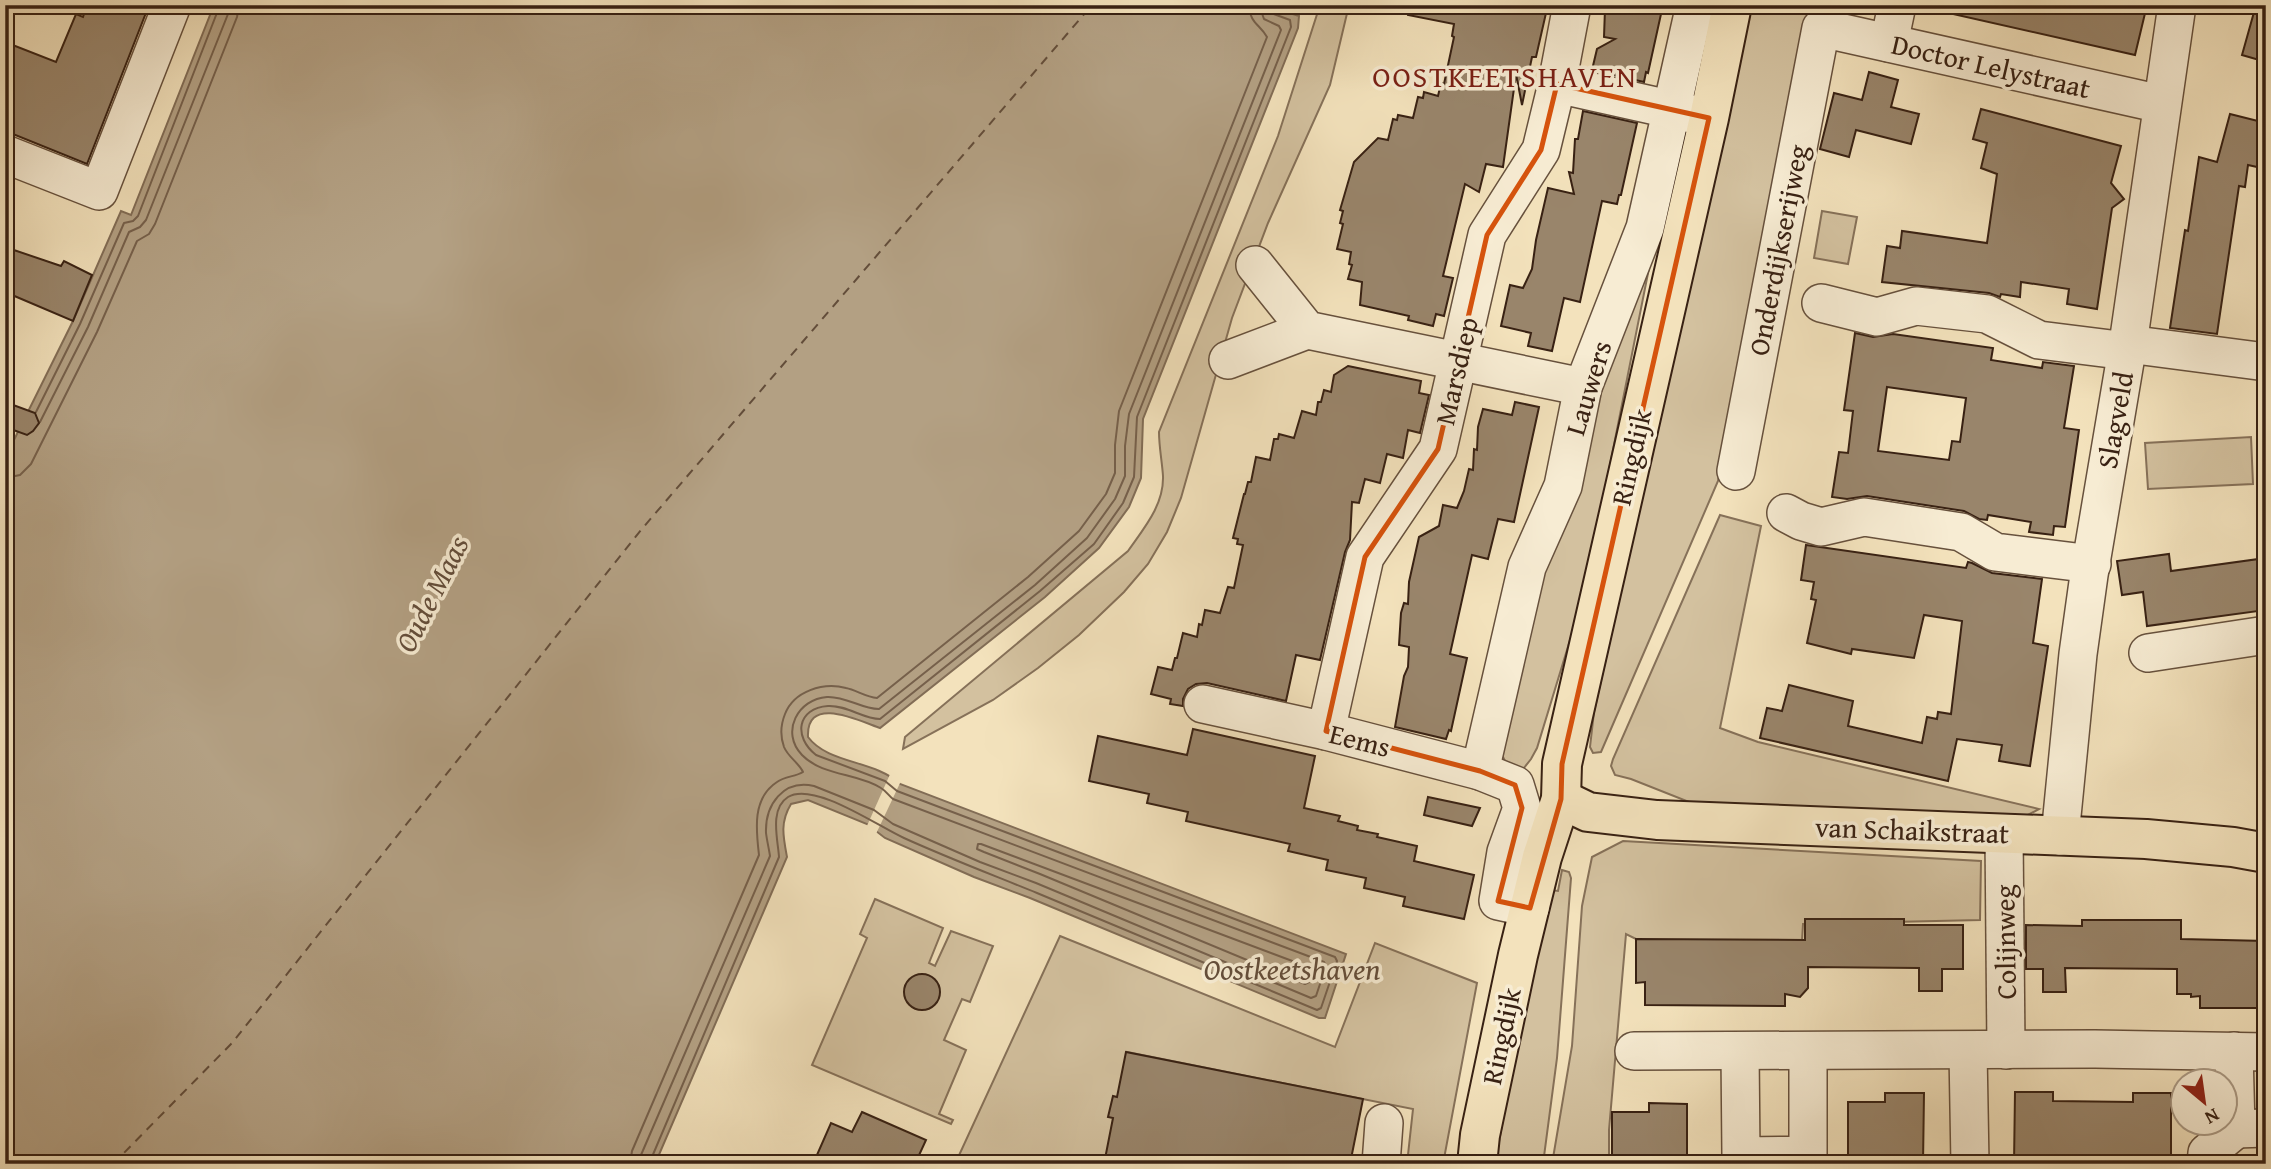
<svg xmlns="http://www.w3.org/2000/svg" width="2271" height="1169" font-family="'Gentium Book Plus',serif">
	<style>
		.green { fill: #d3c19f; stroke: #867159; stroke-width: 2 }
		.water { fill: #b3a083; stroke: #826d56; stroke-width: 2 }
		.pier { fill: #f3e2bc }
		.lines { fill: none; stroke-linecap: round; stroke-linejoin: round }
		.shore { stroke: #76604b; stroke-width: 2 }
		.ferry { stroke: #634d3a; stroke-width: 2; stroke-dasharray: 9 7; stroke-linecap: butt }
		.building { fill: #99856b; stroke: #382113; stroke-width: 2; fill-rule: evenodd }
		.minor-casing { stroke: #67513d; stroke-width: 40 }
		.major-casing { stroke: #382113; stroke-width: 42 }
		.minor { stroke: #f7ecd3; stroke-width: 37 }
		.major { stroke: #f3e2bc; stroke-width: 38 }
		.marked { fill: none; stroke: #d6530d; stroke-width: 5; stroke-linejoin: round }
		.labels { text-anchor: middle; stroke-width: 7; stroke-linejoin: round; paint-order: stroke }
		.street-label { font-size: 28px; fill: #382113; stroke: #f7ecd3 }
		.neighbourhood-label { font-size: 30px; letter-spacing: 2px; fill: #7a1f14; stroke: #f7ecd3 }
		.water-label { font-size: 30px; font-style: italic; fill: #634d3a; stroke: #f7ecd3 }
	</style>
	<rect width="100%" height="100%" fill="#f3e2bc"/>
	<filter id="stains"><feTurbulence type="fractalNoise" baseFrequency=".00286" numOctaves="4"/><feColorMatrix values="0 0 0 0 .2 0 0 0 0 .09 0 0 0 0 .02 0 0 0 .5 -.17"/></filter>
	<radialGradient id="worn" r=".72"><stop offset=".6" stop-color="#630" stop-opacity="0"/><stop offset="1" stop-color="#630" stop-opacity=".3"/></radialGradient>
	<g class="green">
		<path d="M 1320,5 L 1349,5 L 1330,85 L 1268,223 L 1232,318 L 1181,498 L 1167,532 L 1148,564 L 1124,592 L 1079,635 L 1038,668 L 993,700 L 903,749 L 905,737 L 1128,551 C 1144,528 1164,505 1163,476 C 1162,461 1159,447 1159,432 L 1278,136 Z"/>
		<polygon points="1752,5 1816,5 1718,481 1601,752 1593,753 1590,747 1594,712"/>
		<polygon points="1822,211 1857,217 1848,264 1814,258"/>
		<polygon points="1653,248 1585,591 1537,748 1531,759 1520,773 1509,769 1502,755 1547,546 1596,384"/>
		<polygon points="2251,437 2253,484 2148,489 2145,443"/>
		<polygon points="1720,515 1761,526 1720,728 1758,742 2039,809 2026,816 1689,802 1631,779 1615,775 1611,766 1613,759"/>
		<polygon points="1623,841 1981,861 1980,920 1803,924 1802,941 1640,941 1626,934 1609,1130 1609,1164 1552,1164 1572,1046 1582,906 1592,857"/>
		<polygon points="1562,870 1569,872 1571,878 1557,1058 1543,1164 1495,1164 1517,1041 1551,890 1558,891"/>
		<polygon points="875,899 943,928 929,963 935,966 951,931 993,946 970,1002 962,999 944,1040 966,1050 939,1114 953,1120 951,1124 812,1065 867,938 860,934"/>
		<polygon points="1060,936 1335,1047 1375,943 1477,983 1443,1164 1407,1164 1413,1109 1127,1052 1105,1164 955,1164"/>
	</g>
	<path class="water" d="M 214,5 L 1265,5 L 1299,16 L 1298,28 L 1143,419 L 1141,478 L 1129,507 L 1099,548 L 1045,597 L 880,728 C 860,721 806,694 808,737 C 828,764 875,760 900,784 L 1346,954 L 1325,1018 L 1319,1018 L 1030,898 L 974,877 L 885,838 L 867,824 L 808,800 L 791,804 C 780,822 783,836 787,857 L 655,1164 L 5,1164 L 5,458 L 73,321 L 121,211 L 131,215 Z"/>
	<polygon class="pier" points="891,772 901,781 875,836 866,828"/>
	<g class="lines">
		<g class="shore">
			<polyline points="36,412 80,324 124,223 133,221 138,216 220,5"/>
			<polyline points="40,422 88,327 129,232 140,227 146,220 228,14 229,5"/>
			<polyline points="5,478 20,475 31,464 97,332 137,241 149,234 155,224 237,17 239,5"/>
			<polygon points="978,844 981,844 1311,968 1313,972 1309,982 1305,984 1040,874 984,852 977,849"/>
			<path d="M 630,1164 L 632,1151 L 759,855 C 756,830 752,798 777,782 C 785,776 795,777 803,772 C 799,763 788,757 784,747 C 780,736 781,724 785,714 C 794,691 823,682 846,688 C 856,690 866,697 877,698 L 1028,577 L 1079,531 L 1106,494 L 1115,473 L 1115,445 L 1119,411 L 1267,37 C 1260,24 1250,24 1249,5"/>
			<path d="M 640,1164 L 641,1155 L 770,856 C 769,849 767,841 766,833 C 765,805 783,779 814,786 L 874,810 L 893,824 L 980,862 L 1036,883 L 1311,998 L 1316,996 L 1326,966 L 1324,962 L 893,799 C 889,796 886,791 881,788 C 858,773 822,776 802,755 C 780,732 798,699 827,697 C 846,696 861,709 879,709 L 1035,585 L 1087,538 L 1115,499 L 1125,476 L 1125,446 L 1129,414 L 1281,30 L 1279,26 L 1264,19 L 1259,5"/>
			<path d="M 649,1164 L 779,857 C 778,840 769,809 788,797 C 814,781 879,827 904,838 C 948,858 993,875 1037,893 C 1130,932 1223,971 1317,1010 L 1321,1008 L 1337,961 L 1335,957 L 897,791 L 885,781 L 816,755 C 793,737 797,708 828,706 C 847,705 863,719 880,719 L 1040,591 L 1094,544 L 1123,503 L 1134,477 L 1137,417 L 1291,27 L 1290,20 L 1271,13 L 1268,5"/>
		</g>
		<polyline class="ferry" points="113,1164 232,1043 641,530 1092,5"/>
	</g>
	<g class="building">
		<polygon points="87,5 149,5 87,164 13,134 5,134 5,42 56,62 76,14 83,17"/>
		<polygon points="1409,5 1535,5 1534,10 1546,13 1536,57 1532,57 1522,105 1516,74 1503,167 1486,164 1479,192 1465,184 1443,276 1453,278 1444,316 1436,314 1433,326 1408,320 1409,316 1360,305 1362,282 1348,279 1352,265 1349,264 1351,252 1337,249 1343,224 1340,223 1343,211 1340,210 1354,162 1378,138 1388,140 1393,119 1397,120 1398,115 1413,118 1418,97 1423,98 1424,92 1438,96 1441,83 1444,84 1454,37 1452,36 1454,24 1408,15"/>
		<polygon points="1613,5 1663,5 1648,73 1646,72 1644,82 1592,70 1597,49 1615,39 1604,37 1605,9 1612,10"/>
		<polygon points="1954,5 2147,5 2135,55 1953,14"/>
		<polygon points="2256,5 2266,5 2266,62 2242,55"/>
		<polygon points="1869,72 1898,80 1891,107 1919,114 1911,144 1856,130 1849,157 1820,149 1834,93 1862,100"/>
		<polygon points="1981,109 2121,146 2111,183 2124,199 2112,208 2097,309 2067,304 2069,289 2021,282 2020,297 2001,294 2000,297 1989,293 1882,282 1887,246 1900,248 1902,231 1987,243 1997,174 1981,168 1987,143 1973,139"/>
		<polygon points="1583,111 1637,123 1621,195 1619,195 1617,204 1602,201 1580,302 1564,298 1552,351 1528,346 1531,333 1501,326 1510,285 1523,288 1532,269 1536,240 1548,188 1574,194 1569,172 1573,173 1575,139 1578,139"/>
		<polygon points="2230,114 2266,123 2266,169 2248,165 2245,187 2239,186 2217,334 2170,328 2185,230 2188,231 2199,157 2217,162"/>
		<polygon points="5,247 61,266 64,261 92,275 73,321 5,292"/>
		<path d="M 1855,333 L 1873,337 L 1893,334 L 1993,348 L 1991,360 L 2042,368 L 2043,362 L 2074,366 L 2064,428 L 2079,430 L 2065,527 L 2054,526 L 2053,535 L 2029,532 L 2031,522 L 1988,515 L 1987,520 L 1979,519 L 1964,511 L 1867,496 L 1847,499 L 1832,497 L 1839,452 L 1848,453 L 1853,411 L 1844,410 ZM 1887,387 L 1966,398 L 1960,442 L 1952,441 L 1949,460 L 1878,451 Z"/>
		<polygon points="1348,366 1421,381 1419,393 1429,395 1420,433 1408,430 1403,458 1387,454 1380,483 1365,479 1359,503 1352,502 1350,540 1345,552 1320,660 1296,655 1286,701 1207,683 1196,684 1188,689 1183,699 1183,706 1170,704 1171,699 1151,694 1158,667 1172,670 1175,658 1177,658 1183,633 1197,637 1199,624 1202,625 1205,610 1220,613 1228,587 1234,588 1243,545 1237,544 1238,539 1233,538 1244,494 1245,494 1248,482 1251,482 1256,457 1270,460 1274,439 1278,439 1279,434 1294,438 1302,411 1316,415 1318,402 1321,402 1324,390 1331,392 1334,375"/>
		<polygon points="5,402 35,413 39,423 33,431 27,435 5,427"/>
		<polygon points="1515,402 1539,407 1514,522 1498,519 1488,559 1472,555 1450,654 1467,658 1451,731 1449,730 1446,739 1395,727 1404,676 1408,667 1409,647 1399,645 1401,613 1404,603 1408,604 1409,582 1419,537 1439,526 1443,505 1457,508 1464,491 1469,469 1473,470 1474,449 1477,450 1478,427 1483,409 1512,415"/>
		<polygon points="1806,545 1966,568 1968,562 1972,563 1992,573 2042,579 2033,643 2048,646 2030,766 1999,761 2002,745 1957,739 1948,781 1760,738 1767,708 1782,711 1789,685 1853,701 1848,726 1922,743 1927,717 1937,719 1938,712 1951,714 1962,621 1924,615 1914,658 1852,649 1851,654 1807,643 1816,600 1811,599 1814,582 1801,580"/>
		<polygon points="2169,554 2171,571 2266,558 2266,610 2147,626 2143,592 2122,595 2117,561"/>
		<polygon points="1193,729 1315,756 1304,808 1340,816 1338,821 1358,826 1357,830 1378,834 1377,837 1417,846 1414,861 1474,875 1464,919 1403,906 1405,897 1364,888 1366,878 1326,870 1328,860 1288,851 1290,844 1186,821 1188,812 1147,803 1149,794 1089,781 1098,736 1187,755"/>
		<polygon points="1428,797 1480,808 1472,826 1424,815"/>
		<polygon points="1805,919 1904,919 1904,925 1963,925 1963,969 1942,969 1942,991 1919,991 1919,968 1808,967 1808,988 1800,997 1785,994 1785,1006 1645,1005 1645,982 1636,983 1636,939 1805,940"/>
		<polygon points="2082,920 2181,920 2181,939 2266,941 2266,984 2263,984 2263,1008 2200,1008 2200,996 2191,997 2191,994 2177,994 2177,969 2065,968 2066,992 2043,992 2043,969 2026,969 2026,925 2082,926"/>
		<circle cx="922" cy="992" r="18"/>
		<polygon points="1126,1052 1363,1099 1350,1164 1104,1164 1113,1118 1108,1117 1113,1096 1117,1097"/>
		<polygon points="2015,1092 2053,1092 2053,1101 2133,1102 2133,1093 2171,1093 2171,1164 2014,1164"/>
		<polygon points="1885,1093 1924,1093 1923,1164 1848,1164 1848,1102 1885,1102"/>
		<polygon points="1649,1103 1687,1104 1687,1164 1612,1164 1612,1112 1649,1112"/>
		<polygon points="862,1112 926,1140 915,1164 813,1164 831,1123 852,1132"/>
	</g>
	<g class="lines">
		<defs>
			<g id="minor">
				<polyline points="1889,43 1897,5"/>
				<polyline points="1557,84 1696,115"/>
				<polyline points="5,154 99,191 172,5"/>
				<polyline points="1255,265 1307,330 1583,387"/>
				<polyline points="1821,303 1877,317 1916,306 1987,314 2039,340 2127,351"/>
				<polyline points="2128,344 2266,362"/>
				<polyline points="1228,360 1307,330"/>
				<polyline points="1736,471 1821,28 2161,104"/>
				<polyline points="1786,513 1801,521 1821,527 1864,517 1961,532 1995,552 2092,564"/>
				<polyline points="2148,653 2266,635"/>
				<polyline points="1203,704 1326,731 1480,771 1515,785 1522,808 1506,852 1498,901 1530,908"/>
				<polyline points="1326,731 1365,557 1438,449 1487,235 1541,150 1557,84 1572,5"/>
				<polyline points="1480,771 1527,567 1563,486 1583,387 1645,228 1695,5"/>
				<polyline points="2004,834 2006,1050"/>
				<polyline points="2060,836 2078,654 2089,575 2128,344 2177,5"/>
				<polyline points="1634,1051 2095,1049 2266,1052"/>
				<polyline points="1740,1051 1741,1156 1808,1155 1808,1051"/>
				<polyline points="1968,1051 1970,1164"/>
				<polyline points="2234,1051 2236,1129 2266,1128"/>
				<polyline points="1381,1164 1384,1123"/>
				<polyline points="2206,1164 2207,1153 2236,1129"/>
			</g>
			<g id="major">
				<polyline points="1561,799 1588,812 1657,820 2146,839 2233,847 2266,853"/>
				<polyline points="1477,1164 1480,1135 1518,955 1542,857 1561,799 1562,764 1709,118 1732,5"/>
			</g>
		</defs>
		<use href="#minor" class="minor-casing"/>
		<use href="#major" class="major-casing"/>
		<use href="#minor" class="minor"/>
		<use href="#major" class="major"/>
	</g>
	<path class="marked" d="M 1557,84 L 1709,118 L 1562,764 L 1561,799 L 1530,908 L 1498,901 L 1522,808 L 1515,785 L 1480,771 L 1326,731 L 1365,557 L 1438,449 L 1487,235 L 1541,150 Z"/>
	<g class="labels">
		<g class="street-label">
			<text transform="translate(1991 66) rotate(13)" y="10">Doctor Lelystraat</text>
			<text transform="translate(1778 250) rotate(-79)" y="10">Onderdijkserijweg</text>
			<text transform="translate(1456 371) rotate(-77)" y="10">Marsdiep</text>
			<text transform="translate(1588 388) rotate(-73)" y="10">Lauwers</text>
			<text transform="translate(2115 420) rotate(-80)" y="10">Slagveld</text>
			<text transform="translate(1631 457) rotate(-77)" y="10">Ringdijk</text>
			<text transform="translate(1360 740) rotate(14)" y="10">Eems</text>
			<text transform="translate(1912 830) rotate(2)" y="10">van Schaikstraat</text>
			<text transform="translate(2005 942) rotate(-91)" y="10">Colijnweg</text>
			<text transform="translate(1501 1036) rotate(-78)" y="10">Ringdijk</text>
		</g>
		<g class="neighbourhood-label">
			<text x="1505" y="87">OOSTKEETSHAVEN</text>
		</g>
		<g class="water-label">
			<text transform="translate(432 594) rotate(-63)" y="10">Oude Maas</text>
			<text x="1292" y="980">Oostkeetshaven</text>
		</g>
	</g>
	<rect width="2271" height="1169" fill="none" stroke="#f3e2bc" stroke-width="28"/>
	<rect x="7" y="7" width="2257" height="1155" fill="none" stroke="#382113" stroke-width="3.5"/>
	<rect x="14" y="14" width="2243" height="1141" fill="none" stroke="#382113" stroke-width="2"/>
	<g transform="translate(2204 1102) rotate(151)"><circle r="33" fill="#f7ecd3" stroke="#ab9b86" stroke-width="2"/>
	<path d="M0-5L12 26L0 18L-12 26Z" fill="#8f2418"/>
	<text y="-10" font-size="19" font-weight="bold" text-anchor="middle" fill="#382113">N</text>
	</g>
	<rect width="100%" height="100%" filter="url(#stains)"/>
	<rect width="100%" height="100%" fill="url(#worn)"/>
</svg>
